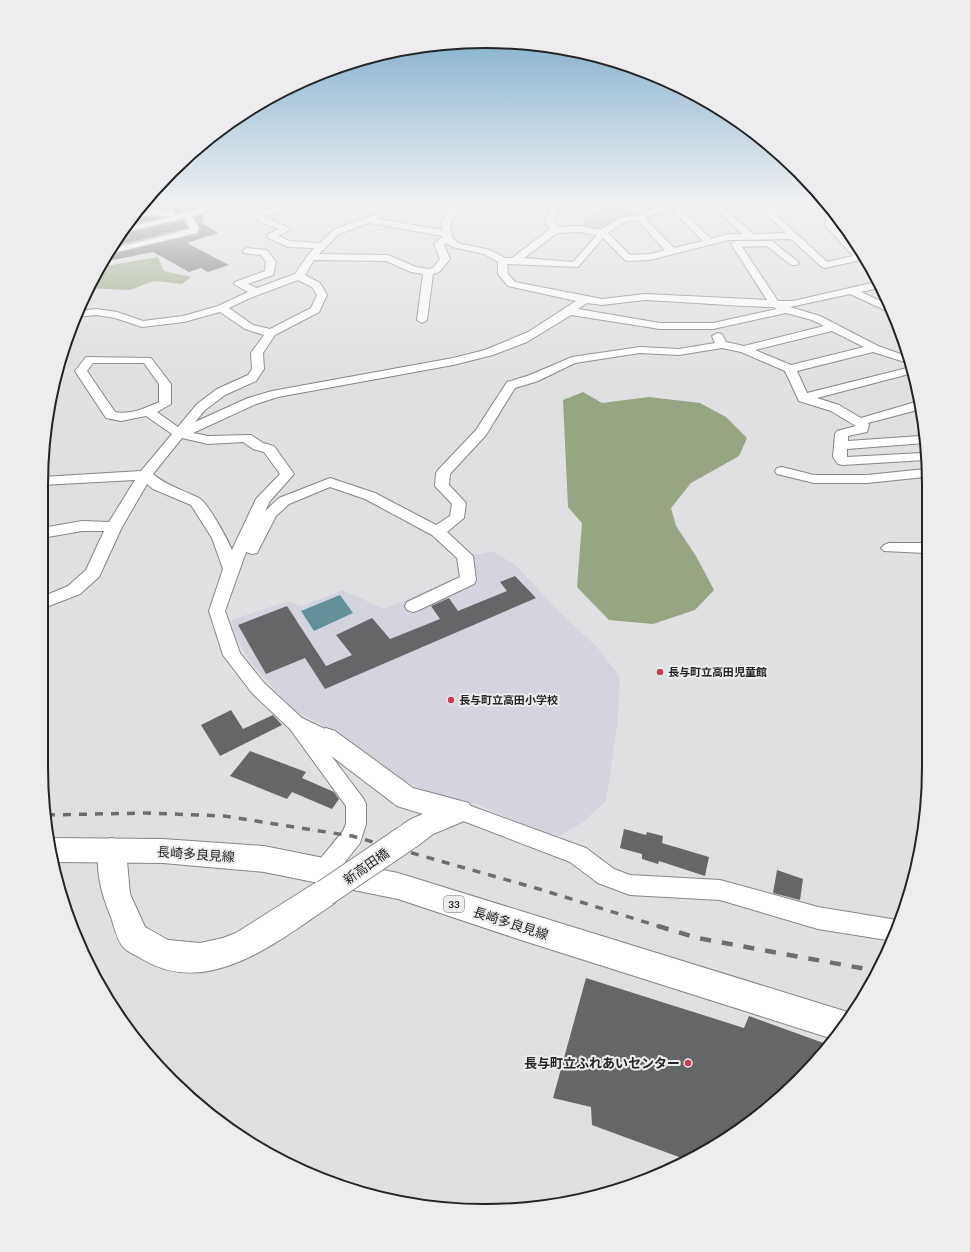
<svg xmlns="http://www.w3.org/2000/svg" width="970" height="1252" font-family="Lato,'Noto Sans JP',sans-serif">
	<style>
		.built { fill: #d3d4de }
		.green { fill: #b0bda1 }
		.forest { fill: #96a582 }
		.water { fill: #629199 }
		.building { fill: #666668 }
		.lines { fill: none; stroke-linecap: round; stroke-linejoin: round }
		.street-casing { stroke: #858587; stroke-width: 2 }
		.secondary-casing { stroke: #858587; stroke-width: 2 }
		.primary-casing { stroke: #858587; stroke-width: 2 }
		.street { fill: #fff; fill-rule: evenodd }
		.secondary { fill: #fff; fill-rule: evenodd }
		.primary { fill: #fff; fill-rule: evenodd }
		.rail-far1 { stroke: #6e6e6f; stroke-width: 3.5; stroke-dasharray: 8 8; stroke-linecap: butt }
		.rail { stroke: #6e6e6f; stroke-width: 4.5; stroke-dasharray: 11 11; stroke-linecap: butt }
		.secondary-bridge-casing { stroke: #858587; stroke-width: 28; stroke-linecap: butt }
		.secondary-bridge { stroke: #fff; stroke-width: 26 }
		.poi-dot { fill: #cc3c52; stroke: #ededf0; stroke-width: 1.5 }
		.labels { text-anchor: middle; stroke-width: 4; stroke-linejoin: round; paint-order: stroke }
		.shield { fill: #ededf0; stroke: #606062; stroke-width: 1 }
		.shield-label { font-size: 10px; font-weight: bold; fill: #242425 }
		.poi-label { font-size: 11px; font-weight: bold; fill: #242425; stroke: #ededf0; text-anchor: start }
		.near-street-label { font-size: 13px; fill: #242425; stroke: #ededf0 }
		.near-poi-label { font-size: 13px; font-weight: bold; fill: #242425; stroke: #ededf0; text-anchor: end }
		.rim { fill: none; stroke: #242425; stroke-width: 2 }
	</style>
	<rect width="100%" height="100%" fill="#e0e0e2"/>
	<polygon class="built" points="492,551 517,566 555,608 597,647 620,677 617,727 606,801 582,823 559,836 521,824 477,804 428,792 387,772 321,725 294,710 253,666 233,632 232,620 288,601 302,606 343,590 384,609 461,576 472,556"/>
	<polygon class="green" points="607,204 641,214 620,218 601,229 578,227 597,210"/>
	<g class="forest">
		<polygon points="158,257 164,271 191,277 182,284 154,281 130,290 87,288 100,267"/>
		<polygon points="583,392 602,403 649,397 700,403 726,417 747,438 739,456 691,483 671,508 676,526 696,556 714,590 695,610 653,624 609,620 577,587 582,523 568,507 563,400"/>
	</g>
	<polygon class="water" points="340,595 353,613 314,631 301,611"/>
	<g class="building">
		<polygon points="144,203 149,205 197,208 176,214 175,211 171,210 139,208"/>
		<polygon points="205,213 203,221 201,222 218,233 187,243 229,265 208,272 201,268 189,272 153,252 103,262 107,255 197,234 200,227 194,217"/>
		<polygon points="133,214 134,214 162,218 126,226"/>
		<polygon points="184,220 188,228 112,247 121,234"/>
		<polygon points="515,576 536,598 325,689 305,658 266,674 238,625 287,606 326,666 352,655 336,635 372,618 390,639 440,619 431,606 449,598 458,611 507,591 500,582"/>
		<polygon points="231,710 243,729 273,715 282,725 220,756 201,725"/>
		<polygon points="250,751 306,772 302,778 334,792 339,799 332,809 292,792 287,799 230,776"/>
		<polygon points="624,829 646,835 647,832 663,836 662,843 709,857 705,876 659,861 658,864 642,859 642,854 620,848"/>
		<polygon points="777,870 803,879 800,900 773,893"/>
		<polygon points="586,978 744,1028 749,1016 829,1045 799,1081 731,1136 687,1160 592,1125 591,1107 553,1098"/>
	</g>
	<g class="lines">
		<defs>
			<g id="street">
				<polygon points="220,203 232,203 192,216 199,228 197,233 108,254 112,249 190,229 185,218 121,233 125,228 171,217 134,213 138,209 171,211 174,212 174,216"/>
				<path d="M 277,203 L 315,203 L 311,206 L 282,207 L 280,211 L 264,216 L 291,229 L 278,236 L 290,241 L 320,243 L 333,230 L 378,213 L 385,203 L 393,203 L 384,217 L 378,219 L 442,230 C 440,212 458,203 474,203 L 455,215 L 450,224 L 452,237 L 458,243 L 490,250 L 505,258 L 512,258 L 550,229 L 544,221 L 549,215 L 550,203 L 558,203 L 557,215 L 553,221 L 557,227 L 579,226 L 601,230 L 619,218 L 637,215 L 670,203 L 681,203 L 678,206 L 711,239 L 728,234 L 742,234 L 710,203 L 719,203 L 753,234 L 786,233 L 754,203 L 763,203 L 767,206 L 826,204 L 829,208 L 772,211 L 827,262 L 853,256 L 825,225 L 826,216 L 832,212 L 836,216 L 834,217 L 834,225 L 862,254 L 865,259 L 825,268 L 822,267 L 791,239 L 728,240 L 650,260 L 628,261 L 625,260 L 603,238 L 578,267 L 507,264 L 508,274 L 515,282 L 602,299 L 645,294 L 767,300 L 731,244 L 736,241 L 772,241 L 797,261 L 799,263 L 797,265 L 791,265 L 767,246 L 742,247 L 778,301 L 793,301 L 876,282 L 879,288 L 861,292 L 887,304 L 891,313 L 850,294 L 790,307 L 820,316 L 878,346 L 909,357 L 911,364 L 873,352 L 797,371 L 807,393 L 911,367 L 913,373 L 817,398 L 839,405 L 861,418 L 919,401 L 921,409 L 868,423 L 869,425 L 867,432 L 848,436 L 848,441 L 920,436 L 925,437 L 925,443 L 847,449 L 847,457 L 922,453 L 925,454 L 925,460 L 843,465 L 838,464 L 833,457 L 835,434 L 837,431 L 856,426 L 831,411 L 799,401 L 785,371 L 741,352 L 722,348 L 679,355 L 640,353 L 575,363 L 538,381 L 515,388 L 486,435 L 450,474 L 449,485 L 466,503 L 464,518 L 447,532 L 473,556 L 476,580 L 474,584 L 419,610 L 413,612 L 407,610 L 405,606 L 407,602 L 460,577 L 457,558 L 432,535 L 365,499 L 330,487 L 289,504 L 276,516 L 257,553 L 252,554 L 246,552 L 225,611 L 240,653 L 264,683 L 302,718 L 333,733 L 336,738 L 333,743 L 323,745 L 363,798 L 366,804 L 366,824 L 360,843 L 332,878 L 324,881 L 316,878 L 313,871 L 316,864 L 343,831 L 346,824 L 346,806 L 290,729 L 252,693 L 223,655 L 209,611 L 223,569 L 212,538 L 191,505 L 153,489 L 147,484 L 122,527 L 99,577 L 80,594 L 41,609 L 42,597 L 68,586 L 86,570 L 104,531 L 82,531 L 42,538 L 42,528 L 82,521 L 109,522 L 135,480 L 42,485 L 42,477 L 141,471 L 172,434 L 146,416 L 121,421 L 106,418 L 75,371 L 86,357 L 151,358 L 171,384 L 171,404 L 157,412 L 178,427 L 197,404 L 217,389 L 248,375 L 252,369 L 251,353 L 264,335 L 245,329 L 220,312 L 184,322 L 142,327 L 115,318 L 96,315 L 76,317 L 79,311 L 96,309 L 117,312 L 143,321 L 183,316 L 218,306 L 248,292 L 234,284 L 235,282 L 265,271 L 266,262 L 261,255 L 244,253 L 242,251 L 247,248 L 267,250 L 276,262 L 273,275 L 248,284 L 257,288 L 295,274 L 308,255 L 314,248 L 288,247 L 268,238 L 268,234 L 279,229 L 258,221 L 255,215 L 274,207 ZM 670,208 L 703,241 L 674,248 L 645,218 ZM 637,220 L 665,250 L 650,254 L 630,255 L 608,233 L 625,222 ZM 369,223 L 443,236 L 434,244 L 440,259 L 433,268 L 428,269 L 416,267 L 388,255 L 319,254 L 339,234 ZM 579,232 L 597,235 L 573,262 L 524,258 L 557,233 ZM 447,243 L 452,247 L 484,254 L 498,262 L 498,274 L 508,286 L 576,301 L 528,332 L 485,350 L 453,358 L 272,391 L 248,398 L 195,422 L 205,410 L 225,395 L 256,381 L 264,369 L 263,353 L 275,335 L 319,312 L 327,295 L 320,283 L 305,275 L 314,260 L 386,261 L 411,272 L 423,274 L 417,320 L 422,323 L 427,320 L 433,274 L 439,272 L 450,259 L 444,245 ZM 298,280 L 312,287 L 317,295 L 311,308 L 270,329 L 253,325 L 229,308 L 250,298 ZM 645,300 C 688,302 730,306 773,307 L 777,309 L 713,323 L 660,323 L 578,309 L 587,303 L 602,305 ZM 786,313 L 812,320 L 824,326 L 744,346 L 726,342 L 722,334 L 718,333 L 712,336 L 715,343 L 679,349 L 640,347 L 572,357 L 530,375 L 507,382 L 476,430 L 438,470 L 436,473 L 435,486 L 452,504 L 450,516 L 436,525 L 375,493 L 330,478 L 279,498 L 265,511 L 270,501 L 294,474 L 274,446 L 263,443 L 251,435 L 208,436 L 193,433 L 256,404 L 278,397 L 453,365 L 493,355 L 527,342 L 571,315 L 660,329 L 713,329 ZM 832,331 L 864,347 L 791,365 L 755,350 ZM 93,363 L 144,363 L 159,384 L 159,402 C 146,408 130,415 115,412 L 87,371 ZM 182,438 L 208,444 L 243,442 L 253,449 L 264,452 L 280,474 L 256,499 L 232,550 C 228,540 208,503 199,498 C 183,490 167,486 153,474 Z"/>
				<polygon points="604,203 613,203 607,207 604,206"/>
				<polygon points="782,467 814,475 867,475 925,469 925,477 867,483 814,483 777,474 775,471 777,468"/>
				<polygon points="889,543 925,543 925,553 884,551 881,548 884,545"/>
				<polygon points="460,802 586,848 614,869 630,875 720,880 818,907 897,920 900,921 893,941 818,929 720,900 630,895 598,883 570,862 453,817 450,811 453,805"/>
			</g>
			<g id="secondary">
				<path d="M 326,728 L 335,731 L 413,788 L 469,803 L 473,811 L 469,819 L 433,834 L 416,847 L 406,850 L 396,847 L 392,838 C 398,825 410,819 423,814 L 397,806 L 317,745 L 314,738 L 317,731 Z"/>
				<path d="M 112,838 L 122,841 L 126,850 L 130,894 L 145,927 L 168,940 L 200,943 L 223,938 L 236,933 L 315,883 L 325,880 L 335,883 L 339,893 L 335,903 C 280,939 210,1000 142,959 C 136,955 128,952 124,948 C 117,941 114,926 111,917 C 102,896 92,862 102,841 Z"/>
			</g>
			<polygon id="primary" points="50,838 163,839 264,846 398,873 854,1014 833,1039 521,940 398,899 264,872 163,863 54,862"/>
		</defs>
		<use href="#street" class="street-casing"/>
		<use href="#secondary" class="secondary-casing"/>
		<use href="#primary" class="primary-casing"/>
		<use href="#street" class="street"/>
		<use href="#secondary" class="secondary"/>
		<use href="#primary" class="primary"/>
		<polyline class="rail-far1" points="47,815 146,813 224,816 352,836 539,889 661,927"/>
		<polyline class="rail" points="658,926 697,938 877,971"/>
		<defs>
			<polyline id="secondary-bridge" points="325,893 406,838"/>
		</defs>
		<use href="#secondary-bridge" class="secondary-bridge-casing"/>
		<use href="#secondary-bridge" class="secondary-bridge"/>
	</g>
	<linearGradient id="sky" x2="0" y2="1"><stop stop-color="#72a6c8"/><stop offset="0.54" stop-color="#f1f1f2"/><stop offset="1" stop-color="#f1f1f2" stop-opacity="0"/></linearGradient>
	<rect width="970" height="378" fill="url(#sky)"/>
	<g class="poi-dot">
		<circle cx="660" cy="672" r="4"/>
		<circle cx="451" cy="700" r="4"/>
		<circle cx="688" cy="1063" r="4"/>
	</g>
	<g class="labels">
		<rect class="shield" x="444" y="896" width="20" height="16" rx="3"/>
		<g class="shield-label">
			<text x="454" y="908">33</text>
		</g>
		<g class="poi-label">
			<text x="668" y="676">長与町立高田児童館</text>
			<text x="459" y="704">長与町立高田小学校</text>
		</g>
		<g class="near-street-label">
			<text transform="translate(196 854) rotate(4)" y="5">長崎多良見線</text>
			<text transform="translate(366 866) rotate(-35)" y="5">新高田橋</text>
			<text transform="translate(511 923) rotate(18)" y="5">長崎多良見線</text>
		</g>
		<g class="near-poi-label">
			<text x="680" y="1068">長与町立ふれあいセンター</text>
		</g>
	</g>
	<path d="M0 0H970V1252H0ZM485 48H485A437 437 0 0 1 922 485V767A437 437 0 0 1 485 1204H485A437 437 0 0 1 48 767V485A437 437 0 0 1 485 48Z" fill="#ededf0" fill-rule="evenodd"/>
	<path class="rim" d="M485 48H485A437 437 0 0 1 922 485V767A437 437 0 0 1 485 1204H485A437 437 0 0 1 48 767V485A437 437 0 0 1 485 48Z"/>
</svg>
